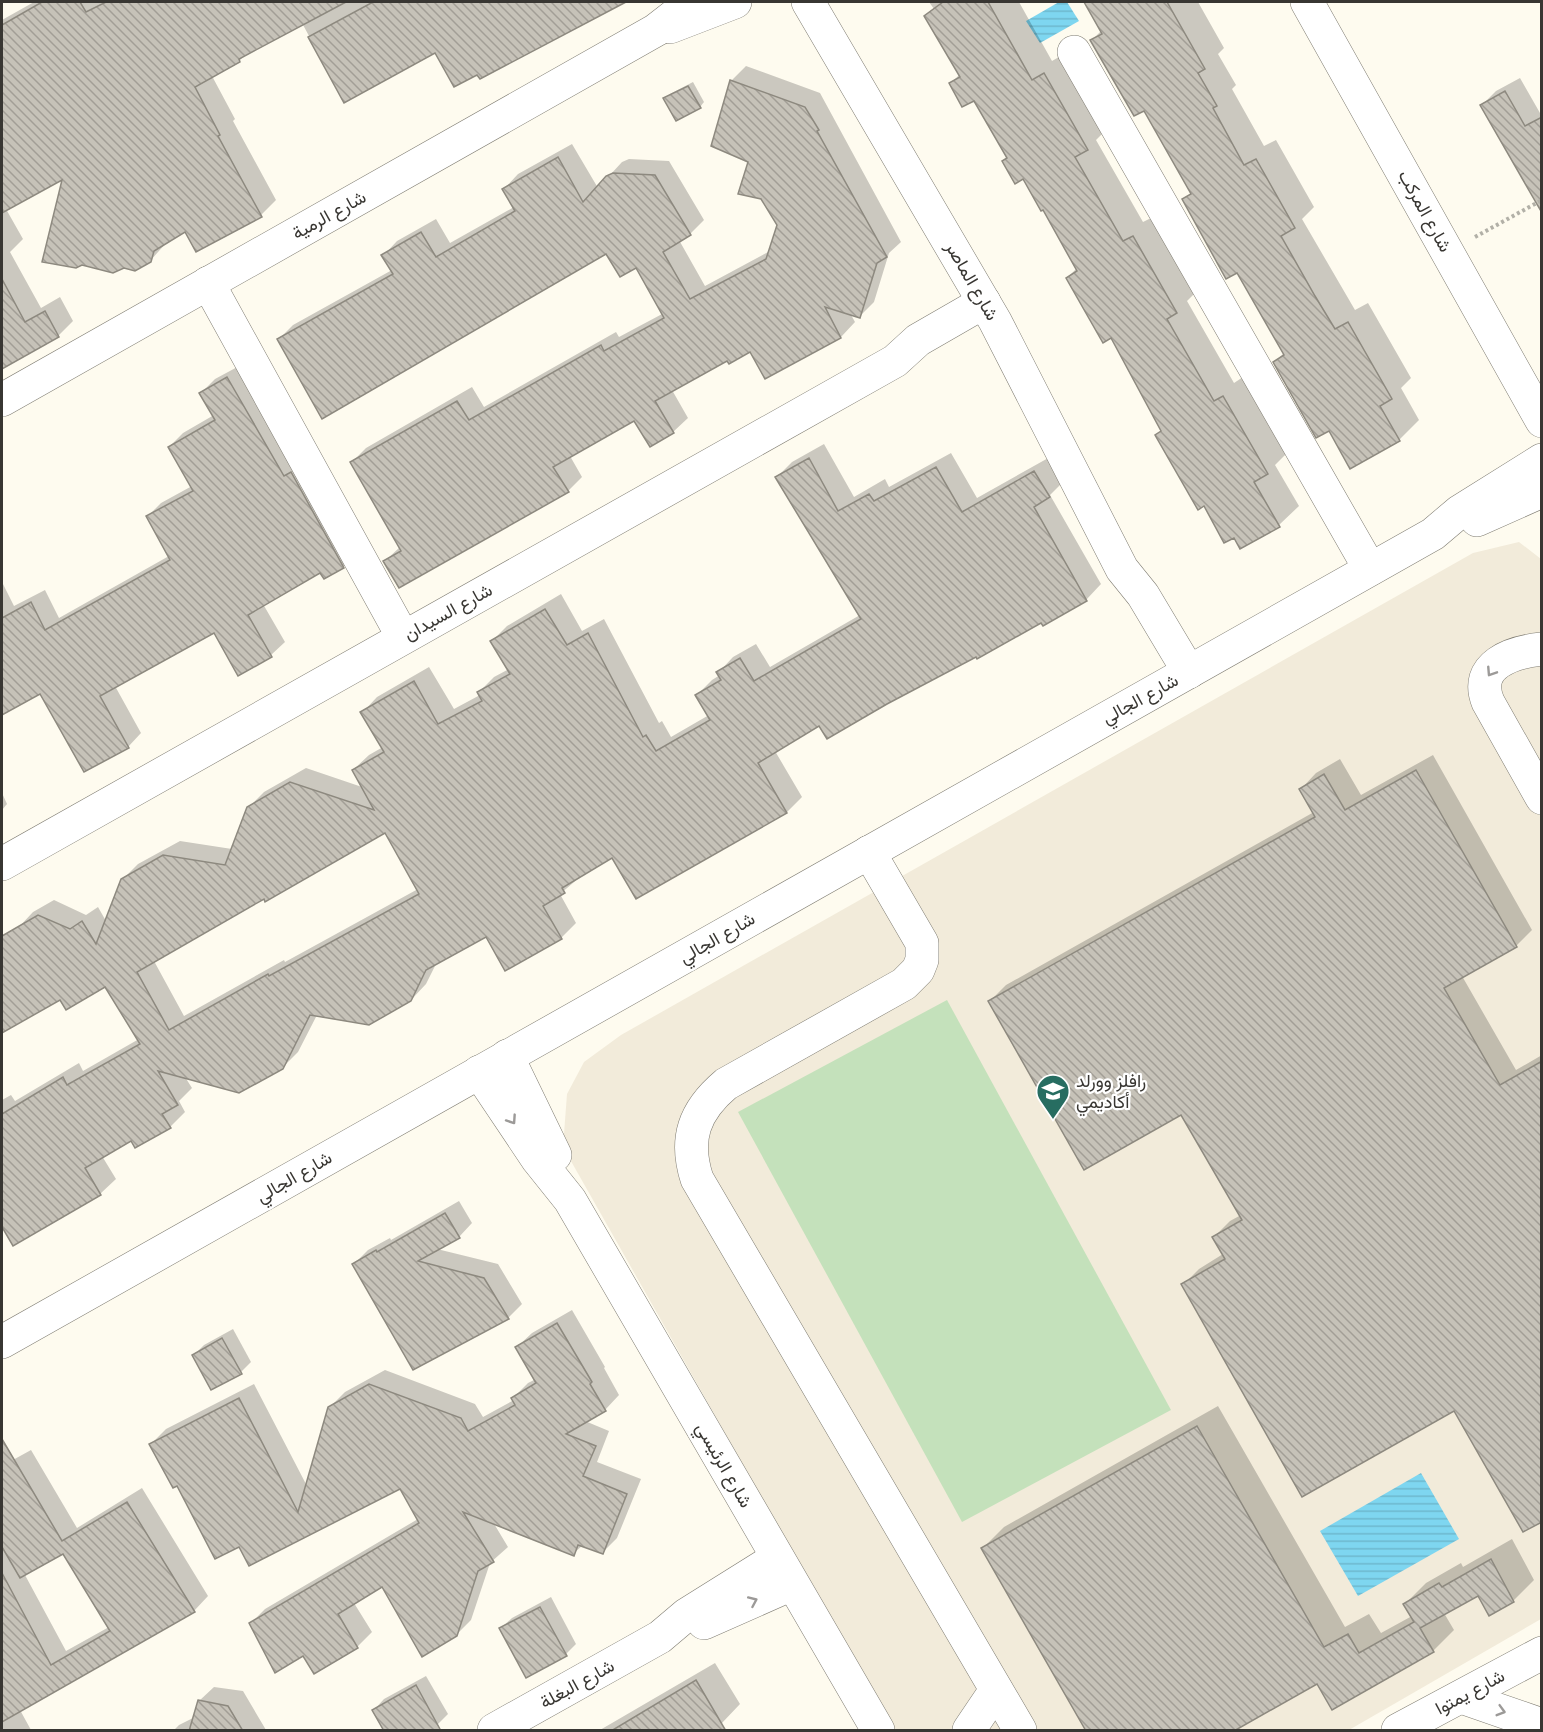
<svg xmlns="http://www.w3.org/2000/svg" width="1543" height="1732" font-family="Figtree,Vazirmatn,sans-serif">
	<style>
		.built { fill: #f2ebda }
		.park { fill: #c4e1bb }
		.water { fill: url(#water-rules) }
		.shadow { fill: #0003; fill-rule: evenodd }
		.building { fill: url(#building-back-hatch); stroke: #8d897f; stroke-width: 1.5; fill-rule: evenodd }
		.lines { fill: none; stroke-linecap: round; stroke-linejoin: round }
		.minor-casing { stroke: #7f7c72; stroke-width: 34 }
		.path { stroke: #b2b0a7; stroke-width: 4; stroke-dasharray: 3 3; stroke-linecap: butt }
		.minor { stroke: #fff; stroke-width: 33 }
		.oneway { stroke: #9c9a98 }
		.labels { text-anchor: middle; stroke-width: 4.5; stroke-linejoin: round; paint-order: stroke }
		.street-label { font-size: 18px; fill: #383632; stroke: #fff }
		.poi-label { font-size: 18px; fill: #383632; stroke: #fff; text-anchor: start }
	</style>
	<defs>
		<pattern id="water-rules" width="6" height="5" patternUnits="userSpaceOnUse" patternTransform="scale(1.5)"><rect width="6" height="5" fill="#7ed6f0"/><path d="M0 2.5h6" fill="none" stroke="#6eb8ce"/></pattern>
		<pattern id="building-back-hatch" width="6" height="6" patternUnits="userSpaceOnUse" patternTransform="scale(1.5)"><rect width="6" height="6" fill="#c6c2b8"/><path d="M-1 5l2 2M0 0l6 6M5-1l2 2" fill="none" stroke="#a29e96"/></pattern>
	</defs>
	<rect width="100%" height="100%" fill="#fefbef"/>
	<polygon class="built" points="1519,542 1541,559 1541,1619 1349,1730 893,1730 563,1147 567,1094 584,1062 621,1035 1473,553"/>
	<polygon class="park" points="947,1000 1171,1410 962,1522 738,1112"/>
	<g class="water">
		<polygon points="1059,2 1067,2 1079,21 1040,43 1026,21"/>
		<polygon points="1421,1473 1459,1539 1358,1596 1320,1531"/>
	</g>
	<g class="shadow">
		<polygon points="34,2 622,2 480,77 478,73 436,51 344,101 302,23 248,52 239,61 212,76 235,119 233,121 276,200 261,215 197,250 186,230 167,242 150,261 64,177 6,209 23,239 10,252 41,308 60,297 73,321 58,336 2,367 2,20"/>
		<polygon points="929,2 1019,2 1052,61 1064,54 1107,129 1096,140 1143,222 1153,217 1196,292 1187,301 1234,383 1243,377 1287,453 1275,465 1299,506 1279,525 1241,547 1162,430 1111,336 1067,278 1077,268 1043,208 1023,177 1004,161 1008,157 975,99 950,84 960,74 926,16 934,9"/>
		<polygon points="1086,2 1198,2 1224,48 1218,54 1236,85 1232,89 1264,146 1276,140 1314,207 1302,219 1355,310 1368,303 1411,378 1401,388 1419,420 1399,440 1329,429 1275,362 1284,353 1237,271 1183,200 1192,192 1144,109 1092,40 1102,30"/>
		<polygon points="746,66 820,93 901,242 889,253 874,302 860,316 850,313 855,322 841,337 765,377 751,350 728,359 672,390 688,418 673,432 650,445 634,419 570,456 582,477 568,491 385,561 400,547 352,462 366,448 472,387 484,407 616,332 619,337 664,313 636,266 606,252 279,339 293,325 392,270 383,256 397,241 436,219 450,243 514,207 504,189 518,174 572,144 598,188 622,162 629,159 669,161 704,220 690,234 679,240 705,286 770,251 778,225 750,161 731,81"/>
		<polygon points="1520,78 1540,113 1542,112 1542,209 1482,105 1496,91"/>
		<polygon points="693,82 704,102 700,107 665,99 670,94"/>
		<polygon points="241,365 356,554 343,567 321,570 263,604 285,642 271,655 239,674 214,631 115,686 141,733 128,747 41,692 2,714 2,582 14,606 45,590 59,618 169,556 148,516 161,503 192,486 169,447 183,433 214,415 201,393 215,379"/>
		<path d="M 824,444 L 854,497 L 885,479 L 889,487 L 951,453 L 977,498 L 1050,457 L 1064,481 L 1050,495 L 1101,584 L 1086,600 L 977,655 L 820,724 L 775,751 L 802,797 L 787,812 L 636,897 L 613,856 L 580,877 L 560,894 L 576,923 L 561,938 L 486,935 L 437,962 L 426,984 L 411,1000 L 317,1015 L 298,1052 L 282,1068 L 185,1077 L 192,1088 L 179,1101 L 185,1112 L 170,1127 L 132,1139 L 102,1156 L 116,1179 L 100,1194 L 13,1244 L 2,1224 L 2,1217 L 6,1213 L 2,1205 L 2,1100 L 11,1095 L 15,1101 L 79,1063 L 83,1071 L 139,1039 L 106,985 L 60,998 L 2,1032 L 2,961 L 29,946 L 18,928 L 33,912 L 54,900 L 86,915 L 98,907 L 106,921 L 122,880 L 138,864 L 180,841 L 232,849 L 248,808 L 264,792 L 306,768 L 362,787 L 353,770 L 369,755 L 383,747 L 362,713 L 377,697 L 429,667 L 454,709 L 480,695 L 479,692 L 494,677 L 509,669 L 492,641 L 507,626 L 561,594 L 582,631 L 604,619 L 659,723 L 662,721 L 671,737 L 709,715 L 697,695 L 712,680 L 720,675 L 718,673 L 733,657 L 756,644 L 770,667 L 860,615 L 777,477 L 792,462 ZM 385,830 L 418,889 L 285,962 L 284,960 L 184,1016 L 154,961 Z"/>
		<polygon points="1433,755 1532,930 1516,946 1462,976 1516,1070 1542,1055 1542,1521 1455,1409 1183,1285 1199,1269 1223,1254 1214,1237 1230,1221 1241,1215 1182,1113 990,1001 1006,985 1314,812 1301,789 1316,773 1340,759 1361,795"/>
		<polygon points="2,793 7,804 2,810"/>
		<polygon points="459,1201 472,1223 459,1237 437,1249 498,1264 522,1304 508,1318 354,1264 368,1250 390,1238 391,1240"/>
		<polygon points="572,1310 605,1367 604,1368 619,1395 605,1410 585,1421 609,1431 597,1462 641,1479 617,1538 602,1553 583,1545 573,1554 493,1522 508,1547 490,1563 471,1620 456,1635 382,1585 354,1603 372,1632 357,1647 304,1654 251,1623 265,1609 418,1519 401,1487 240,1545 177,1484 151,1444 166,1429 254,1384 307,1486 329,1408 345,1392 385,1370 475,1404 483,1417 514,1400 513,1398 528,1383 536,1379 517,1347 532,1333"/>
		<polygon points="233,1329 251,1362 241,1372 194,1355 204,1345"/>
		<polygon points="1218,1406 1345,1627 1369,1614 1381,1633 1412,1616 1405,1604 1426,1583 1461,1563 1463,1567 1512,1539 1534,1580 1513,1601 1479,1594 1444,1613 1454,1630 1433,1651 1317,1682 983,1548 1004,1527"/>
		<path d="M 31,1450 L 77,1528 L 142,1488 L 208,1596 L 194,1611 L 20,1710 L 31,1730 L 2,1730 L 2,1466 ZM 63,1552 L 109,1627 L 66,1651 L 25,1575 Z"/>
		<polygon points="551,1597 576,1644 566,1654 501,1628 512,1618"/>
		<polygon points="715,1663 740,1704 722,1723 714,1727 716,1730 600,1730"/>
		<polygon points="426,1676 448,1714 437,1725 374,1710 384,1699"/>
		<polygon points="214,1687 243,1691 266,1730 174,1730 179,1725 195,1717 199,1701"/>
	</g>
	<g class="building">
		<polygon points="42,2 80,2 86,12 106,2 346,2 239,59 240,62 195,87 220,135 218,136 262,217 196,252 185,232 154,251 151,262 135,271 124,268 113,273 82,265 76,268 42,262 62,180 2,213 2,25"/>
		<polygon points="373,2 626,2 480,79 477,75 454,87 435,53 344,103 308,37"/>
		<polygon points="943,2 988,2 1032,80 1044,73 1088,150 1075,157 1123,241 1133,236 1177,313 1167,319 1214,401 1223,396 1268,474 1254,482 1280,527 1240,549 1234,538 1224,543 1204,506 1198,510 1155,435 1161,431 1111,338 1103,343 1066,278 1077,271 1043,210 1041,211 1023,179 1015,184 1002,161 1007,158 974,101 962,107 949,83 960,77 924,16"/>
		<polygon points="1084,2 1167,2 1205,69 1198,73 1217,106 1213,108 1244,165 1256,159 1295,228 1281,236 1315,296 1335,329 1348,322 1392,399 1380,406 1400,441 1350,469 1329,431 1316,438 1273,362 1284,355 1237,273 1226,279 1182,199 1191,194 1144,111 1134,116 1090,40 1102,34"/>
		<polygon points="730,80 805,107 819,130 817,131 887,257 877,263 860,318 825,307 841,338 765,379 750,352 729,364 727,361 655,401 674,433 650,447 634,421 553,467 569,492 399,588 383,561 401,551 350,462 457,401 469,420 601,345 604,351 664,318 636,268 620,277 606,254 322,419 277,339 393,274 381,255 421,232 436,257 515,211 502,189 558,157 583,202 606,176 613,173 655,175 691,235 663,252 690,299 766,259 777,225 761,199 738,194 748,162 711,146"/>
		<polygon points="688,86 701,108 676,121 663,98"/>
		<polygon points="1505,91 1525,126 1542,117 1542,213 1480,105"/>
		<polygon points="2,279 25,322 45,311 59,337 2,369"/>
		<polygon points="227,377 284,476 291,472 344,568 324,579 320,573 248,615 272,657 238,676 214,633 100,696 129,748 84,772 40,694 2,715 2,618 31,602 45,630 170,560 146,516 193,491 168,447 215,420 199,393"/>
		<path d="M 809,458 L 838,511 L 869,494 L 874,501 L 936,467 L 962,512 L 1034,471 L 1050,497 L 1034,507 L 1087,601 L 1043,626 L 1041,623 L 977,659 L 976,657 L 887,704 L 827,739 L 819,726 L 758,763 L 787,813 L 636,899 L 612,858 L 562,888 L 565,893 L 543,906 L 562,939 L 505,971 L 486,937 L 426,970 L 411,1001 L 369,1025 L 310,1015 L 283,1069 L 239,1093 L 158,1071 L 178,1105 L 162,1114 L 171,1128 L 135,1148 L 131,1141 L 85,1168 L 101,1195 L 13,1246 L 2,1227 L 2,1114 L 63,1077 L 67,1085 L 140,1044 L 105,987 L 66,1010 L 60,1000 L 2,1033 L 2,936 L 38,915 L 70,929 L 82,921 L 96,944 L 121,879 L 163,855 L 225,865 L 247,807 L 290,782 L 374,810 L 352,770 L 384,752 L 360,712 L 414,681 L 438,724 L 482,701 L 477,692 L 510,674 L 490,641 L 545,609 L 567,645 L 588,633 L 643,737 L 646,735 L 656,751 L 710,720 L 695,695 L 721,680 L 716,672 L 740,658 L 754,681 L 861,619 L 775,477 ZM 385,833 L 419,894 L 269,976 L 268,974 L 169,1030 L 137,972 L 264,899 L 265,902 Z"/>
		<polygon points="1416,770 1517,947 1444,988 1500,1085 1542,1061 1542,1522 1523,1532 1454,1411 1302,1497 1181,1284 1225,1259 1212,1237 1242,1220 1181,1115 1084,1170 988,1001 1315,817 1299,789 1324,774 1345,810"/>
		<polygon points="445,1213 460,1238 418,1261 484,1278 509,1319 413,1370 352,1264 376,1250 377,1252"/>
		<polygon points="557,1323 592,1382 590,1384 606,1411 566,1434 596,1446 583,1476 627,1494 603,1554 578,1545 574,1556 463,1512 494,1562 478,1571 457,1636 422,1657 382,1587 338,1614 358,1648 314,1674 303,1656 275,1673 249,1623 419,1523 400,1489 249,1566 239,1547 215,1559 177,1486 173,1488 149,1444 239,1398 298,1512 328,1407 369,1384 461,1418 468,1431 515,1405 511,1398 536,1383 515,1347"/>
		<polygon points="222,1338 242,1374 211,1390 192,1355"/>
		<polygon points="1197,1426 1324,1647 1348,1634 1359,1653 1414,1622 1403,1604 1439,1583 1442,1587 1491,1559 1514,1602 1489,1616 1478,1596 1420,1628 1434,1652 1332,1710 1317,1684 1234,1731 1086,1731 981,1548"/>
		<polygon points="2,1439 62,1541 127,1502 195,1612 2,1722 2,1573 51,1665 110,1631 63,1554 20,1578 2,1547"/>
		<polygon points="540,1607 567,1656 526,1678 499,1628"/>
		<polygon points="696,1680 726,1731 611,1731"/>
		<polygon points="416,1685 441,1731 384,1731 372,1710"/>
		<polygon points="198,1700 228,1706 243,1731 189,1731"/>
	</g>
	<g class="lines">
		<defs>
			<g id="minor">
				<polyline points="808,2 995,321 1122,569 1143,595 1189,672"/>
				<polyline points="1307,2 1542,421"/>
				<polyline points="670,27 735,2"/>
				<polyline points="1074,52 1370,569"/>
				<polyline points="208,283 403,637"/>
				<polyline points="2,400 656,30 692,2"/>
				<polyline points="1477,520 1542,491"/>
				<path d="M 1542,649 C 1512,652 1473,665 1488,702 L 1542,798"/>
				<path d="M 869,852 L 922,943 L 922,960 L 918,970 L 904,984 L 726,1084 C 694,1111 684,1139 697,1179 L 1020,1730"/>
				<polyline points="2,864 895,361 918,340 984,302"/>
				<polyline points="507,1056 555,1155"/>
				<polyline points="479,1072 538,1160 570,1200 878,1730"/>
				<polyline points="2,1342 1433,534 1459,512 1542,460"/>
				<polyline points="704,1623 792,1584"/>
				<polyline points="1461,1697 1542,1725"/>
				<polyline points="494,1730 660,1637 686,1615 777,1558"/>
				<polyline points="969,1730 996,1690"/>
				<polyline points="1398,1730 1542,1653"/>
			</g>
		</defs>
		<use href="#minor" class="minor-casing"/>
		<polyline class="path" points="1475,237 1542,200"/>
		<use href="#minor" class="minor"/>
	</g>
	<defs><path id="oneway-chevron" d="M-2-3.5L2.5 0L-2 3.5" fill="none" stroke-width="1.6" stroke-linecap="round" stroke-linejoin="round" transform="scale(1.5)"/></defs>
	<g class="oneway">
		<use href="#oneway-chevron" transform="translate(1491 672) rotate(123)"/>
		<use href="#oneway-chevron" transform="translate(512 1120) rotate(56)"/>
		<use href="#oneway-chevron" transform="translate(753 1601) rotate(-24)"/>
		<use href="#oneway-chevron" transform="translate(1501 1711) rotate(16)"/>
	</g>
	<defs>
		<symbol id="school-pin" viewBox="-11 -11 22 30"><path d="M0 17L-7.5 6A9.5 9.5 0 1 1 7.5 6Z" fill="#276d61" stroke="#fff"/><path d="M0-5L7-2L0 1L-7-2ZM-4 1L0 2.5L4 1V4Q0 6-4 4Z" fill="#fff"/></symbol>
	</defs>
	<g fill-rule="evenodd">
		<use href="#school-pin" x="1034" y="1072" width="38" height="52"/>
	</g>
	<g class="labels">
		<g class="street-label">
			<text transform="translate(1425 211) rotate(61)" y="6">شارع المركب</text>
			<text transform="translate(329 215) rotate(-29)" y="6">شارع الرمية</text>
			<text transform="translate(972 281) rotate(60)" y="6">شارع الماصر</text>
			<text transform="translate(448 612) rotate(-29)" y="6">شارع السيدان</text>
			<text transform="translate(1140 699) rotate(-29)" y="6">شارع الجالي</text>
			<text transform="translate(717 938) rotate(-30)" y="6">شارع الجالي</text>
			<text transform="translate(294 1177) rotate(-30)" y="6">شارع الجالي</text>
			<text transform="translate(724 1465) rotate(60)" y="6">شارع الرئيسي</text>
			<text transform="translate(577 1684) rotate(-29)" y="6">شارع البغلة</text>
			<text transform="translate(1470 1692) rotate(-28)" y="6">شارع يمتوا</text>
		</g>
		<g class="poi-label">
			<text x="1076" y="1087">رافلز وورلد<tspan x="1076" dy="21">أكاديمي</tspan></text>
		</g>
	</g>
	<rect width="1543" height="1732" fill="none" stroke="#383632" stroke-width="6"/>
</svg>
